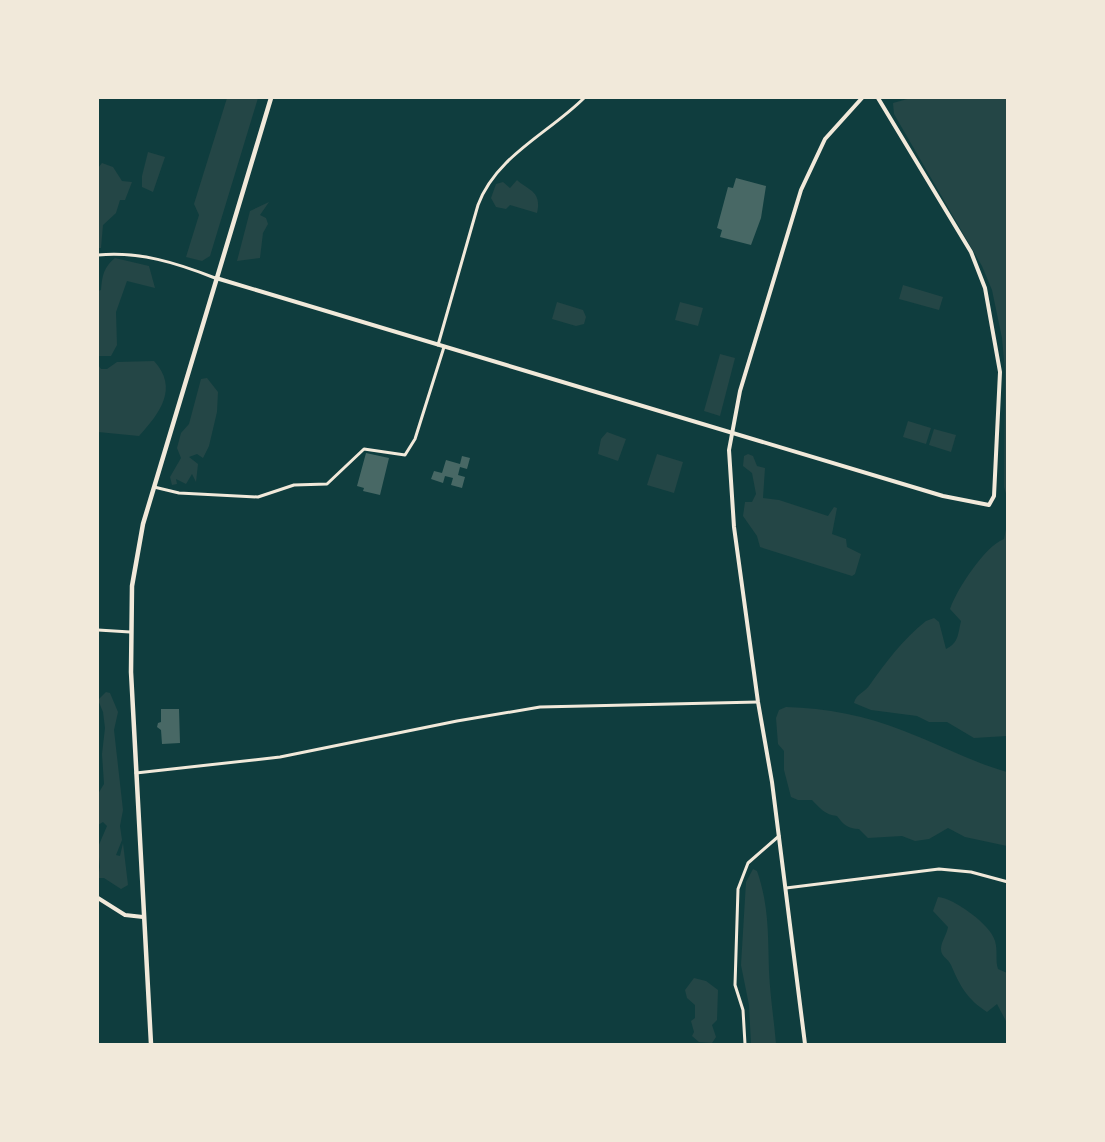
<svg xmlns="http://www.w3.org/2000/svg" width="1105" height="1142" font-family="'Open Sans',sans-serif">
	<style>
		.green { fill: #244646 }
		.building { fill: #486865 }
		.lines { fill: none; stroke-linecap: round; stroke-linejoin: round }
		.minor { stroke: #f1e9da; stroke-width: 3 }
		.tertiary { stroke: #f1e9da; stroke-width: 4 }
		.secondary { stroke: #f1e9da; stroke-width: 4.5 }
	</style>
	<rect width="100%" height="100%" fill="#0f3d3e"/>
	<g class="green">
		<polygon points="227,98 258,98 210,256 202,261 186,257 199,215 194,204"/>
		<polygon points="911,98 1007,98 1007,497 1004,487 1005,371 1002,338 992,290 982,266 894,114 893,103"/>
		<polygon points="148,152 165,157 153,192 142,187 142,176"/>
		<polygon points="102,163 113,167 122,181 132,182 125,200 120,200 116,213 103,225 101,248 98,248 98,168"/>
		<path d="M 517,180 C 529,191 542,191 537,213 L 510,205 L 506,209 L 496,207 L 491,198 L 496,184 L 503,182 L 510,188 Z"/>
		<polygon points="269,202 260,215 266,218 268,224 263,233 260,258 237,261 250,211"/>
		<path d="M 115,258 L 149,266 L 155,288 L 127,281 L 116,312 L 117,345 L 111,356 L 98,356 L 98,291 L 101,290 C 102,275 104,267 115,258 Z"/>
		<polygon points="903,285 943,297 939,310 899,299"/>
		<polygon points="557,302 583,310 586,317 584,324 576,326 552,319"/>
		<polygon points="680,302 703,308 698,326 675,320"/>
		<polygon points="720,354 735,358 720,416 704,411"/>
		<path d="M 154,361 C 179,388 160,413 139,436 L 98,432 L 98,365 L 101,369 L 107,369 L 117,362 Z"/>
		<polygon points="207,378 218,392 217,412 209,446 203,458 197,454 189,457 198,464 196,482 192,474 186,484 176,479 177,484 172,485 170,477 181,458 177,448 181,433 189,424 201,379"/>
		<polygon points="908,421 931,428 926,444 903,437"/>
		<polygon points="934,429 956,435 951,452 929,445"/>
		<polygon points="607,432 626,439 618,461 598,454 601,439"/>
		<polygon points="657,454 683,462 674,493 647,485"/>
		<polygon points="748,454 753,456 757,466 765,468 763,498 779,500 828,516 834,507 837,508 832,534 846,539 847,547 861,554 855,574 852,576 760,547 757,536 743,516 745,502 752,502 756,494 752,473 743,466 744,456"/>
		<path d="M 1007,524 L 1007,736 L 974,738 L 947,722 L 929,722 L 917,716 L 871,710 L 854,703 C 856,694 864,693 869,686 C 886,662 903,639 926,621 L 934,618 L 939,622 L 946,649 C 959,643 958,633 961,621 L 950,609 C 957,589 985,546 1004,539 Z"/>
		<polygon points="106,692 110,693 118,712 114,730 123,810 120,826 122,840 116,855 120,856 123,843 128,885 121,889 104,878 98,878 100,867 98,847 107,826 103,822 98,825 98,794 104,784 102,754 105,728 103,712 98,700"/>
		<path d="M 786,707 C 826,708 867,716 904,731 C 939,744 971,762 1007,772 L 1007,846 L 965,837 L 948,828 L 929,839 L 915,841 L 902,836 L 868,838 L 859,829 C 848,829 843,824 837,816 C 825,815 820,808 812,800 L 798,800 L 791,797 L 784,770 L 784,751 L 778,744 L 776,718 L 779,710 Z"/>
		<path d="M 753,869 L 757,871 C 769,905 768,936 769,971 C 770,995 774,1020 776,1044 L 751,1044 L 749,1005 L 741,965 L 746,882 Z"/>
		<path d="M 938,897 C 954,898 991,925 995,941 C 998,951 995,960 998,969 L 1007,973 L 1007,1023 L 997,1004 L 987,1012 C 967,999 960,986 951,965 C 948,958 941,957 941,949 C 941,942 947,934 948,927 L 933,911 Z"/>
		<polygon points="694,978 706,981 718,990 717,1020 712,1025 716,1037 712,1043 699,1042 692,1036 694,1032 691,1021 695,1018 695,1005 687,998 685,990"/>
	</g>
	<g class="building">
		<polygon points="736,178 766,186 761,218 751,245 720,237 722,230 717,228 728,187 733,188"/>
		<polygon points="366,453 389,458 380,495 363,491 364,488 357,486"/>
		<polygon points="462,456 470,458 467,469 460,467 458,475 465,477 462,488 451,485 453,478 445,476 443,483 431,479 434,471 442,473 446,460 460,464"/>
		<polygon points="161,709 179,709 180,743 162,744 161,730 157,727 158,723 161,722"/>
	</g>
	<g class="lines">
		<g class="minor">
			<path d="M 98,255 C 139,251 177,263 215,278"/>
			<path d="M 438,345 L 478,205 C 496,156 549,133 584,98"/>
			<polyline points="154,487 179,493 258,497 294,485 327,484 364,449 405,455 415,439 444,347"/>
			<polyline points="98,630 130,632"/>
			<polyline points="136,773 280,757 457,721 540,707 758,702"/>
			<polyline points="786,888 939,869 971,872 1008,882"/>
			<polyline points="745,1044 743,1010 735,985 738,889 748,863 779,836"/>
		</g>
		<g class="tertiary">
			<polyline points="216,278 943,496 989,505 994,496 1000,372 985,288 971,252 878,98"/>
			<polyline points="98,898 125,915 143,917"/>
			<polyline points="805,1044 772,782 758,702 734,527 729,450 740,391 801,190 825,139 862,98"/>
		</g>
		<polyline class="secondary" points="151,1044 131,672 132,586 143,524 271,98"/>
	</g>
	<rect width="1105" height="1142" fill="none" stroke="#f1e9da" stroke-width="198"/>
</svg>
